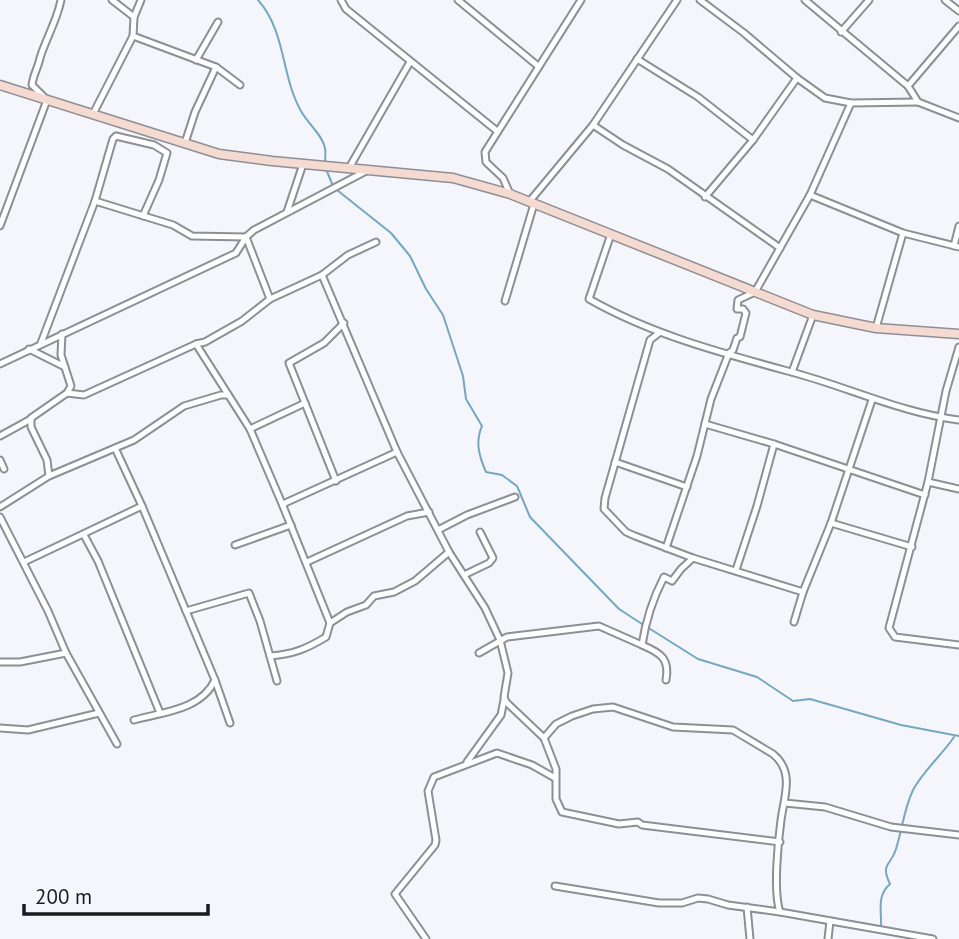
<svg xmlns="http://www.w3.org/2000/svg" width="959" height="939" font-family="'PT Sans',sans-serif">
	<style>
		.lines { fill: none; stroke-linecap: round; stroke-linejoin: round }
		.stream { stroke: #75a8bf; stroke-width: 2 }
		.street-casing { stroke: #8d8f94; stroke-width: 9 }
		.secondary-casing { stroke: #8d8f94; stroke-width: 11 }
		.street { stroke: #fff; stroke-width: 5 }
		.secondary { stroke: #f5dad1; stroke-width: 8 }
	</style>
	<rect width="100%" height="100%" fill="#f4f6fc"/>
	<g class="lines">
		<g class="stream">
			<path d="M 258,0 C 286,31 281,76 301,111 C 308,124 322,134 325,148 C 326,153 325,158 325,164"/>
			<polyline points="326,169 333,186"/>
			<path d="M 337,190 L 391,233 L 410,256 L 426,289 L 443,315 L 463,376 L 466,399 L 482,426 C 475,442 479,456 486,472 L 502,475 L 517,486 L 530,517 L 619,609 L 642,624"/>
			<polyline points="647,627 698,659 757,677 793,701 810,699 901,725 959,736"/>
			<path d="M 881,928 C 882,912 876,896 890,884 C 880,863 891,866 896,849 C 902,830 904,809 913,790 C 923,771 942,755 954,737"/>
		</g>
		<defs>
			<g id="street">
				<polyline points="112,0 134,17"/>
				<polyline points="341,0 346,9 497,131"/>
				<polyline points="458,0 538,66"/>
				<polyline points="700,0 744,33 797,78 825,98 851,103 918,102"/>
				<polyline points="805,0 908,86"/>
				<polyline points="945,0 959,11"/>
				<polyline points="959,26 908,86 918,102 959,118"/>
				<polyline points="841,32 869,0"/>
				<polyline points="133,36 216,67 240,85"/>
				<polyline points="637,59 698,97 753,140"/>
				<polyline points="196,60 218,22"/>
				<polyline points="93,114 133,36 134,17 141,0"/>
				<polyline points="593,125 623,145 668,169 780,248"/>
				<polyline points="185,143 195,112 216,67"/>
				<polyline points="349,168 410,62"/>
				<polyline points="510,194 503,178 486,162 485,152 581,0"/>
				<polyline points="810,195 903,233 959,247"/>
				<polyline points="705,197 753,140 797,78"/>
				<polyline points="95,201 173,225 192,236 246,237 270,299"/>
				<polyline points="529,202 593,125 677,0"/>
				<polyline points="287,212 303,164"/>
				<path d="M 0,226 L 47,100 L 32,85 C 33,75 38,68 40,58 C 46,38 57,21 61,0"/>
				<path d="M 611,234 L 589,299 C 652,335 725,354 795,373 C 850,388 902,413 959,420"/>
				<polyline points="954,246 959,226"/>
				<polyline points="322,275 397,452 449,552 485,608 500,640 508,673 504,697 506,702 544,738"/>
				<polyline points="505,301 534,204"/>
				<polyline points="876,328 903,233"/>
				<polyline points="659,333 650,340 605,498 604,509 626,532 635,536 693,558 803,592"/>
				<polyline points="62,334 61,355 71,386 67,393"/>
				<polyline points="41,343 95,201 113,139 116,136 154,145 167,153 159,180 143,216"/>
				<polyline points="196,344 250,429 283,506"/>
				<polyline points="959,347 946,391 928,482 889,628 895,637 959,645"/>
				<polyline points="29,349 65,367"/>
				<polyline points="0,364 236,253 246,237 254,230 368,170"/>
				<polyline points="792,372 813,315"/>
				<polyline points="705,424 774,444 925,495"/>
				<polyline points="250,429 305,403"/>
				<polyline points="0,436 31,419"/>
				<path d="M 115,448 L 142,506 L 215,680 C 201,710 163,712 134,720"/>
				<polyline points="0,460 4,469"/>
				<polyline points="615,462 687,487"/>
				<polyline points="49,476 47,460 31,427 31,418 67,393 84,395 196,344 205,342 242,321 270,299 322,275 348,255 376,242"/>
				<polyline points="336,481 289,363 324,343 344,323"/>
				<polyline points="928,482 959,489"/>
				<polyline points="0,507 49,476 134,440 184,406 221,395 228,395"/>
				<polyline points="0,517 48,611 66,653 117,744"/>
				<polyline points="831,523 912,547"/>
				<polyline points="438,530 467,515 515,497"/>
				<polyline points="84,535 98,561 160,713"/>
				<polyline points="235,545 291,525"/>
				<polyline points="666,548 697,456 711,399 729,353 733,350 737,338 740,337 746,313 743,309 737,309 738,300 755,292 810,195 851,103"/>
				<polyline points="24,562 142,506"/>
				<polyline points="307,562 407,516 429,512"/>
				<polyline points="736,570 757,506 774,444"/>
				<polyline points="464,575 489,563 493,558 480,532"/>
				<polyline points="186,611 249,593 260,621 277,681"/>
				<polyline points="794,622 803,592 831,523 872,400"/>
				<polyline points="330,623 347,612 366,605 374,596 394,592 415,581 449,552"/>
				<polyline points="479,653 507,637 599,626 642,645"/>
				<path d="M 270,656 C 294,654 306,649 326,637 L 330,623 L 283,506 L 285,503 L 397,452"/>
				<polyline points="0,662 20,662 66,653"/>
				<polyline points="215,680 230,723"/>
				<path d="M 666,680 C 670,659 661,653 642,645 C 646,619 652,600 664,577 L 672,581 L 681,569 L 693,558"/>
				<polyline points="0,728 28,730 99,713"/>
				<polyline points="467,762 501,715 504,700"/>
				<polyline points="785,803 825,807 891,827 959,835"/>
				<path d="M 780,842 L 642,825 L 638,822 L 619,824 L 562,812 L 556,799 L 556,769 L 544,738 L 556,724 L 572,716 L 593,709 L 613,707 L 673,727 L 733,730 L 773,754 C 795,772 784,797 781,820 C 778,842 773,892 780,912"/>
				<polyline points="555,886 659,903 682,903 698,898 708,899 728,905 780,912 933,939"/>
				<polyline points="747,907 750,939"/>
				<polyline points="426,939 395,894 435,845 436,840 428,791 434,777 497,753 532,765 555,778"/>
				<polyline points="828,939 830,921"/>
			</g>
			<polyline id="secondary" points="0,85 219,154 272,161 453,178 510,194 813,315 876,328 959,334"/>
		</defs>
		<use href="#street" class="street-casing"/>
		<use href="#secondary" class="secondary-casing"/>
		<use href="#street" class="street"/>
		<use href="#secondary" class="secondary"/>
	</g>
	<path d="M24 904v10h184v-10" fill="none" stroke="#1a1b1d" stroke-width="3.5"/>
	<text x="35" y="904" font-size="21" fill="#1a1b1d" stroke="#f4f6fc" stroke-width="5" paint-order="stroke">200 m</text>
</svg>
